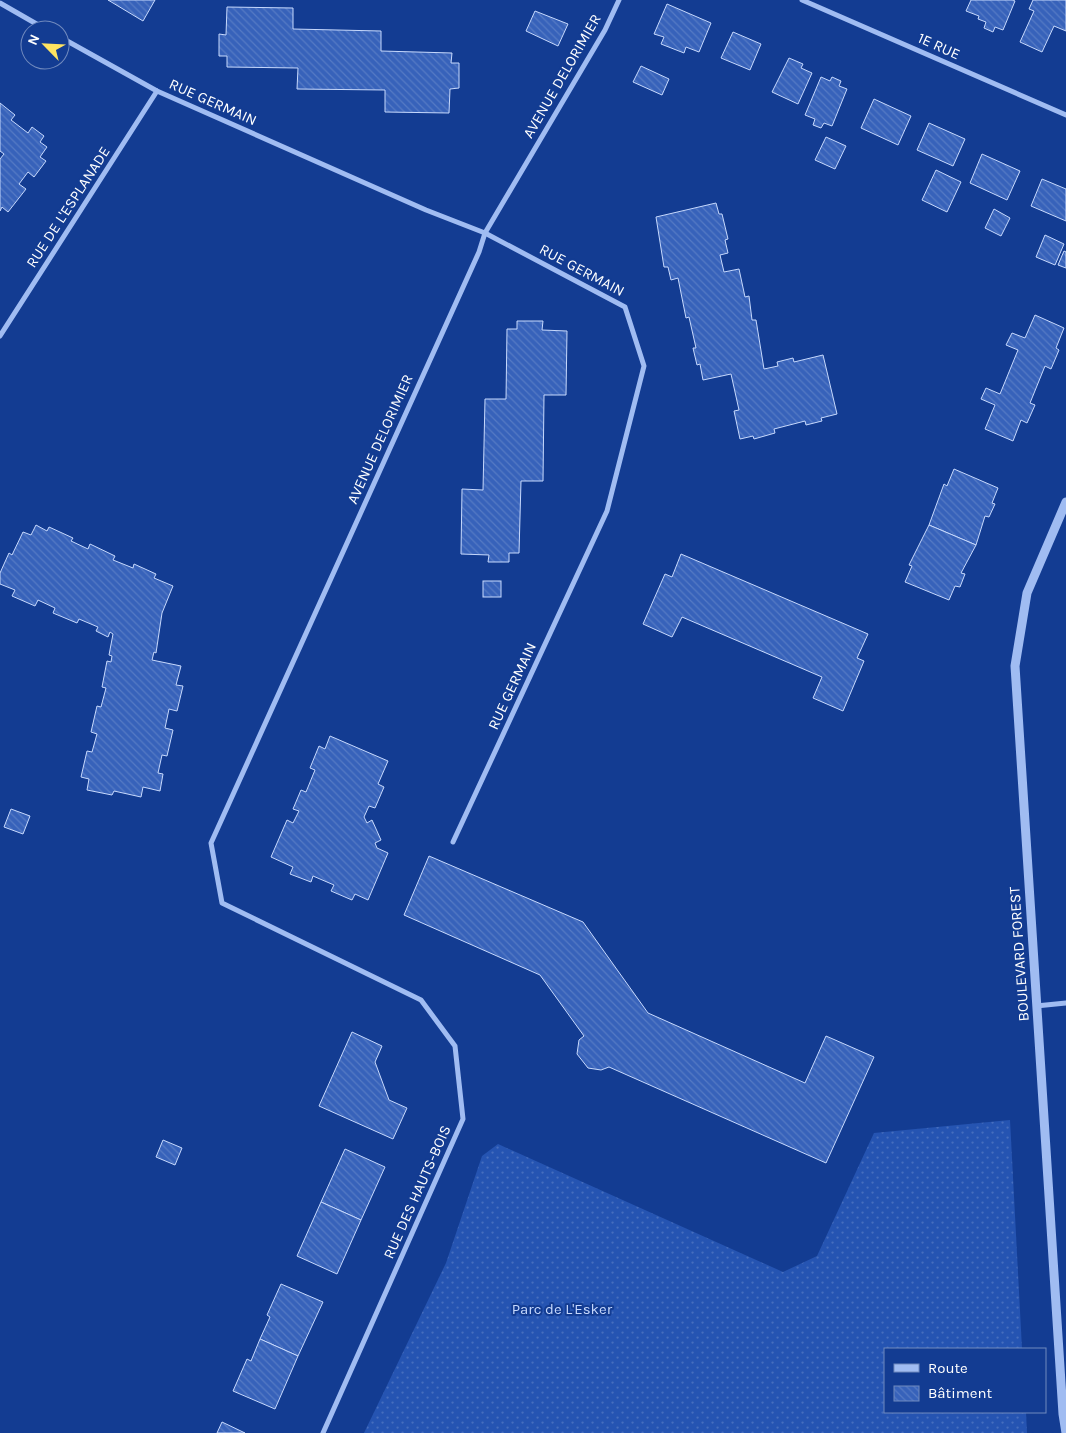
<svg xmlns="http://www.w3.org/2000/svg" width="1066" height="1433" font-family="Karla,sans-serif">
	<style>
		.grass { fill: url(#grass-dots) }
		.building { fill: url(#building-back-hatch); stroke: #c7d9fd }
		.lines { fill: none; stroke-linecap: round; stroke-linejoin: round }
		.minor { stroke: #a0bcf2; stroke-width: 5 }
		.tertiary { stroke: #a0bcf2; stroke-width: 9 }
		.labels { text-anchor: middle; stroke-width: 4; stroke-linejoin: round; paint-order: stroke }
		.street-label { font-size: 15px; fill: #fff; stroke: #133c92 }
		.park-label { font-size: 15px; fill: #c7d9fd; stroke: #133c92 }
	</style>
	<defs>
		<pattern id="grass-dots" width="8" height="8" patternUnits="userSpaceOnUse" patternTransform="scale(1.25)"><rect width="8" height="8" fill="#2554b2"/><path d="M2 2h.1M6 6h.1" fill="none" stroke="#466ebe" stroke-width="1.8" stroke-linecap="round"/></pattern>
		<pattern id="building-back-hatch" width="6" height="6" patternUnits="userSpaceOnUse" patternTransform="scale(1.25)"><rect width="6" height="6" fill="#3762ba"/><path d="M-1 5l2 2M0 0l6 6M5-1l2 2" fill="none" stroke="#557ac4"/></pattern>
	</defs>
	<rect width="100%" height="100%" fill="#133c92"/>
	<polygon class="grass" points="1010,1120 1022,1349 885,1349 885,1412 1026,1412 1027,1433 364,1433 446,1263 482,1156 498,1144 783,1272 817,1256 874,1133"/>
	<g class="building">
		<polygon points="108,0 155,0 143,21"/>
		<polygon points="971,0 1013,0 1015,1 1003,30 995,27 993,32 984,28 986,22 978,19 979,16 966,11"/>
		<polygon points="1033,0 1066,0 1066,31 1054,26 1042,52 1020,42 1034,11 1029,9"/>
		<polygon points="667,4 711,23 699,52 686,47 684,53 661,44 664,37 654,34"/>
		<polygon points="227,7 293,8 293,29 381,31 381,51 452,53 451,63 459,63 459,88 450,89 449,113 385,112 385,90 297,89 298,68 227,67 227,56 219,56 219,34 226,35"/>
		<polygon points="535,11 568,24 558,46 526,31"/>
		<polygon points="733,32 761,44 750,70 721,58"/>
		<polygon points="789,58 803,64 801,68 812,73 798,104 772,92"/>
		<polygon points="641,66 669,79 662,95 633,82"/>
		<polygon points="821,77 830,81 832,77 841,81 839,86 847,89 832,126 824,123 821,128 813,125 815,119 805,115"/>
		<polygon points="874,99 911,116 898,145 861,128"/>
		<polygon points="0,103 15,115 11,120 28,133 32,127 44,136 40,142 47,147 40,157 46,161 34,177 28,172 19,184 26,189 8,212 2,207 0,211 0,159 4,154 0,151"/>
		<polygon points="929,123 965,139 953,166 917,150"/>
		<polygon points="826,137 846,146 835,169 815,160"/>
		<polygon points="982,154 1020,171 1007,200 970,183"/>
		<polygon points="936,170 961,182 947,212 922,200"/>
		<polygon points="1042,179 1066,189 1066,221 1031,206"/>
		<polygon points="716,203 719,214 722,214 728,239 725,240 728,253 720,255 724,272 739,269 745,297 749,296 752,320 756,320 764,369 778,366 777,362 793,358 794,362 823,355 837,414 821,418 822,421 806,425 805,421 774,429 775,433 754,439 753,436 740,439 734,411 739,410 731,374 703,380 700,364 697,365 693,348 696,348 689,317 686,318 678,278 671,280 668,267 664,267 656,217"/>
		<polygon points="994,209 1010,218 1001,236 985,228"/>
		<polygon points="1045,235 1064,244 1055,265 1036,257"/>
		<polygon points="1064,251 1066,252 1066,268 1058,265"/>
		<polygon points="1035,315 1064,328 1056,348 1059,350 1051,369 1045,366 1030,403 1035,405 1027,423 1021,420 1013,441 985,429 995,405 981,399 986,388 1000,394 1018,350 1006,345 1012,333 1025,338"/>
		<polygon points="517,321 543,321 542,330 567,331 566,395 544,395 543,481 521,481 519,553 509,553 509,562 488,562 489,555 461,554 462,489 483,490 485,399 506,399 507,329 517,329"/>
		<polygon points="954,469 998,488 992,503 995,504 989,517 985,516 976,545 929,525 944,484 947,486"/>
		<polygon points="36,525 47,531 49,527 73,538 71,541 88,549 90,544 115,556 113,560 133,568 134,564 156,574 154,578 173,586 162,613 156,653 154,652 152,660 181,666 176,685 183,686 177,711 169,709 165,728 173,730 167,756 162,755 158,773 163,774 160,791 143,787 141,797 114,791 112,795 87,790 89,779 81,777 87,751 92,752 97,734 91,732 97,706 101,707 106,688 102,687 107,661 111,662 112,656 109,655 113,634 110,632 108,637 96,631 98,627 79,619 77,623 53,613 55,608 38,600 35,606 12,596 15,590 0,584 0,573 9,553 12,555 23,532 31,535"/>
		<polygon points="929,525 976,545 961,573 965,574 960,587 955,586 949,600 905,582 912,566 909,565"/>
		<polygon points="681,554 868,634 857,658 864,661 843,711 813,698 822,677 682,617 672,637 643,624 665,574 672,577"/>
		<rect x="483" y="581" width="18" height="16"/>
		<polygon points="330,736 388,761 378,784 384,787 375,808 369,806 364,817 367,823 372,820 381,840 375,843 377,848 388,853 368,900 355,894 352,900 331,891 334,885 313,876 311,882 290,874 293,867 271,857 287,820 293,823 299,811 293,809 301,790 306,792 315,770 310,768 319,746 325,749"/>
		<polygon points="11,809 30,816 23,834 4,827"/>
		<polygon points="429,856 583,922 648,1013 805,1083 826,1036 874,1057 826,1163 609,1067 601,1070 588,1068 577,1054 579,1040 584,1036 540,975 404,915"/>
		<polygon points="352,1032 382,1046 375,1062 389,1100 407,1108 393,1139 319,1106"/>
		<polygon points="163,1140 182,1148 175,1165 156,1157"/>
		<polygon points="345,1149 385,1167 361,1220 321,1202"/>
		<polygon points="321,1202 361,1220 337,1274 297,1256"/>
		<polygon points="281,1284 323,1302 298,1356 260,1339 270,1317 267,1315"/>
		<polygon points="260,1339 298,1356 275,1409 233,1391 247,1359 251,1361"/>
		<polygon points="222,1422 245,1433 217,1433"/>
	</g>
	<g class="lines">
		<g class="minor">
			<polyline points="802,0 1066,115"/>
			<polyline points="0,3 47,30"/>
			<polyline points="60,37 157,91 426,210 485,233 625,307 644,366 607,511 453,842"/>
			<polyline points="0,336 157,91"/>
			<polyline points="1036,1006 1066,1003"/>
			<polyline points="323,1433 463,1119 455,1046 421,1000 222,903 211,843 479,252 485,233 605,30 619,0"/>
		</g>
		<polyline class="tertiary" points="1066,502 1027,593 1015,666 1063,1414 1066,1433"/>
	</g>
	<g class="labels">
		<g class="street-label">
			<text transform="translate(939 46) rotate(24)" y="5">1E RUE</text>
			<text transform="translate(562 76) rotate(-60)" y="5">AVENUE DELORIMIER</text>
			<text transform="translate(213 102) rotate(24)" y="5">RUE GERMAIN</text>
			<text transform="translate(68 207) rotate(-57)" y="5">RUE DE L'ESPLANADE</text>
			<text transform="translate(582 270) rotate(28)" y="5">RUE GERMAIN</text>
			<text transform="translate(380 439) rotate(-66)" y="5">AVENUE DELORIMIER</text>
			<text transform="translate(512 686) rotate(-65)" y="5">RUE GERMAIN</text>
			<text transform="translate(1019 954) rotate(-94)" y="5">BOULEVARD FOREST</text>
			<text transform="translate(417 1192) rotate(-66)" y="5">RUE DES HAUTS-BOIS</text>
		</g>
		<g class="park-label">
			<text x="562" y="1314">Parc de L'Esker</text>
		</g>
	</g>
	<rect x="884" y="1348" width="162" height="65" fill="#133c92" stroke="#718abe"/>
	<rect x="894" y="1364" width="25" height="8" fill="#a0bcf2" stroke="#718abe"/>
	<text x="928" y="1373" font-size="15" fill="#ffffff">Route</text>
	<rect x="894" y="1386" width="25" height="15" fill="url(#building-back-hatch)" stroke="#718abe"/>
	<text x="928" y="1398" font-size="15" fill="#ffffff">Bâtiment</text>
	<g transform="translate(45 45) rotate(294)"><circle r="24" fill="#133c92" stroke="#718abe"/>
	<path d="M0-4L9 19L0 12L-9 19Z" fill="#ffe461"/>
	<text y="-8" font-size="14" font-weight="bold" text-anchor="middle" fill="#ffffff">N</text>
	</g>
</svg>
